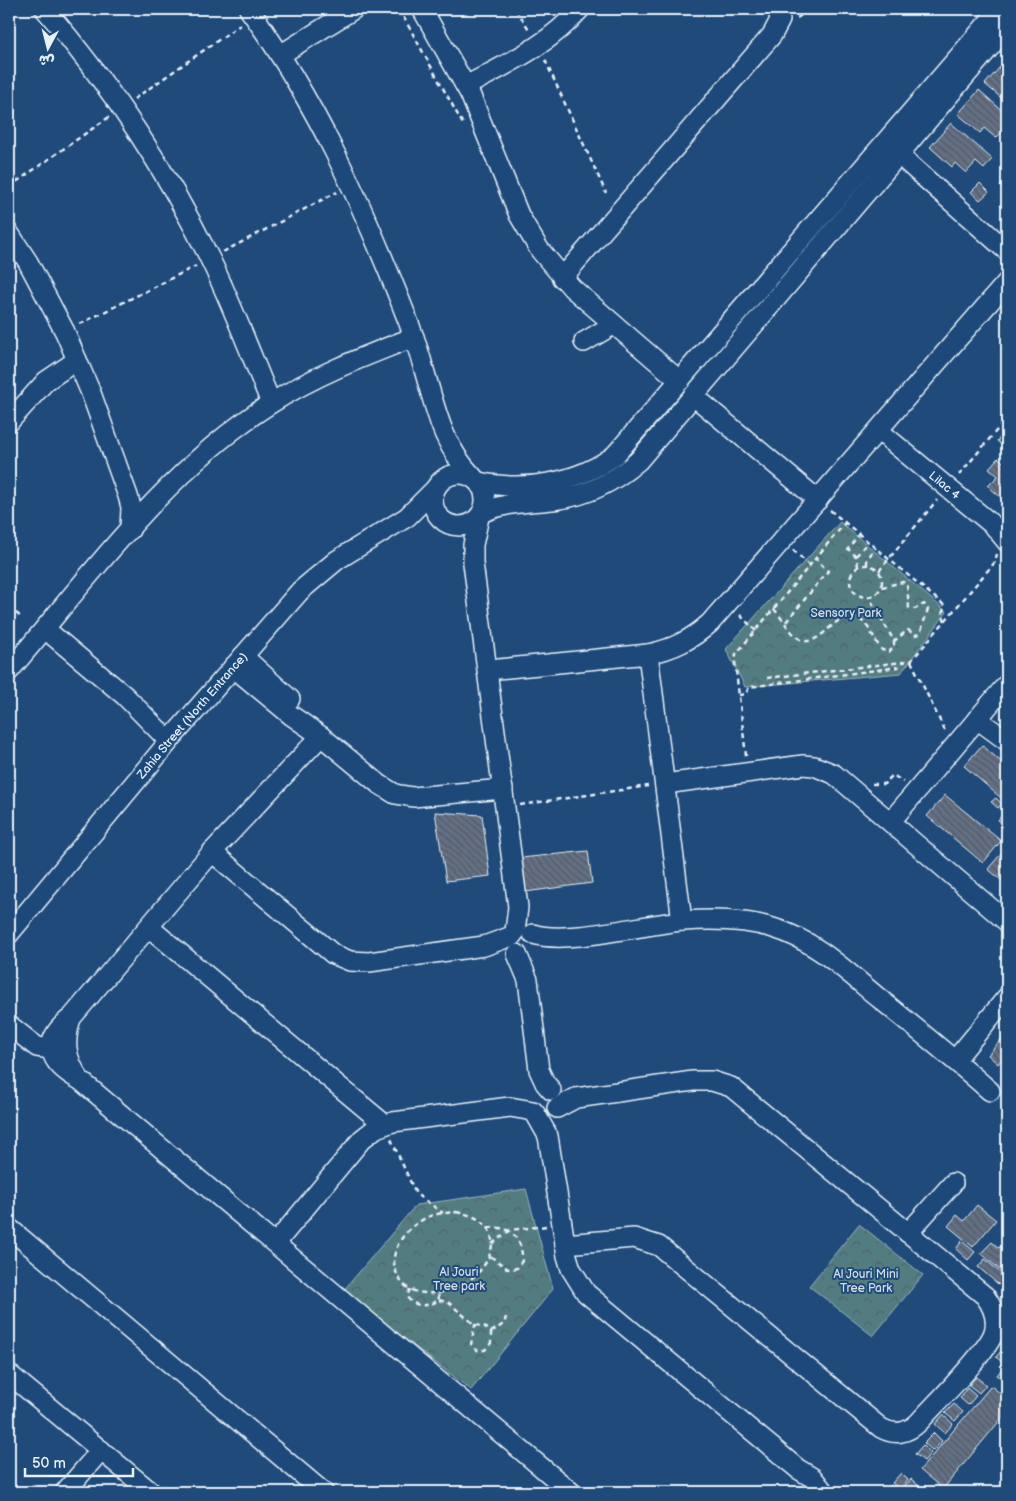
<svg xmlns="http://www.w3.org/2000/svg" width="1016" height="1501" font-family="'Balsamiq Sans','Playpen Sans Arabic',sans-serif">
	<style>
		.park { fill: url(#park-crowns); stroke: #9eb6bc }
		.building { fill: url(#building-back-hatch); stroke: #e8f1f8 }
		.lines { fill: none; stroke-linecap: round; stroke-linejoin: round }
		.minor-casing { stroke: #e8f1f8; stroke-width: 22 }
		.path { stroke: #e8f1f8; stroke-width: 2.5; stroke-dasharray: 5 4; stroke-linecap: butt }
		.minor { stroke: #1f4a7a; stroke-width: 19 }
		.labels { text-anchor: middle; stroke-width: 4; stroke-linejoin: round; paint-order: stroke }
		.street-label { font-size: 12px; fill: #e8f1f8; stroke: #1f4a7a }
		.park-label { font-size: 12px; fill: #d2dfe6; stroke: #1f4a7a }
	</style>
	<defs>
		<pattern id="park-crowns" width="20" height="18" patternUnits="userSpaceOnUse" patternTransform="scale(1.25)"><rect width="20" height="18" fill="#537b81"/><path d="M2 6a3 3 0 1 1 6 0M12 15a3 3 0 1 1 6 0" fill="none" stroke="#4d6468"/></pattern>
		<pattern id="building-back-hatch" width="6" height="6" patternUnits="userSpaceOnUse" patternTransform="scale(1.25)"><rect width="6" height="6" fill="#646f83"/><path d="M-1 5l2 2M0 0l6 6M5-1l2 2" fill="none" stroke="#545a64"/></pattern>
	</defs>
	<rect width="100%" height="100%" fill="#1f4a7a"/>
	<filter id="ink" filterUnits="userSpaceOnUse"><feTurbulence type="fractalNoise" baseFrequency=".02" numOctaves="2"/><feDisplacementMap in="SourceGraphic" scale="10" xChannelSelector="R" yChannelSelector="G"/><feConvolveMatrix kernelMatrix="1 2 1 2 8 2 1 2 1" color-interpolation-filters="sRGB"/></filter>
	<g filter="url(#ink)">
		<g class="park">
			<polygon points="840,522 947,612 901,673 745,687 726,649"/>
			<polygon points="526,1189 553,1289 471,1390 343,1291 416,1205"/>
			<polygon points="859,1224 923,1275 873,1336 809,1286"/>
		</g>
		<g class="building">
			<polygon points="1001,66 1007,72 1007,103 985,84"/>
			<polygon points="979,90 1007,115 1007,131 1005,129 996,138 984,128 980,133 958,114"/>
			<polygon points="951,123 992,159 984,169 976,162 966,173 955,163 952,167 930,147"/>
			<polygon points="1007,178 1007,192 1000,186"/>
			<polygon points="980,183 989,192 980,200 971,192"/>
			<polygon points="1007,197 1007,211 1000,205"/>
			<polygon points="1004,433 1007,435 1007,449 997,441"/>
			<polygon points="998,458 1007,465 1007,503 988,486 998,476 989,468"/>
			<polygon points="982,745 1007,767 1007,803 964,766"/>
			<polygon points="945,795 1001,841 983,863 927,816"/>
			<polygon points="996,798 1002,804 998,808 991,802"/>
			<polygon points="435,812 482,815 490,876 446,881"/>
			<polygon points="1003,814 1007,819 1003,824 998,820"/>
			<polygon points="1005,849 1007,851 1007,885 988,869"/>
			<polygon points="588,851 592,883 525,892 521,858"/>
			<polygon points="1003,1037 1007,1040 1007,1062 1003,1058 998,1064 988,1055"/>
			<polygon points="977,1205 996,1220 973,1247 948,1226 957,1215 964,1221"/>
			<polygon points="1007,1238 1007,1276 981,1253 992,1242 999,1248"/>
			<polygon points="962,1241 975,1252 968,1260 956,1249"/>
			<polygon points="985,1259 1007,1278 1007,1285 1004,1289 978,1267"/>
			<polygon points="1003,1349 1007,1353 1007,1359 1003,1363 996,1357"/>
			<polygon points="1007,1363 1007,1383 997,1375"/>
			<polygon points="976,1377 986,1385 979,1393 969,1385"/>
			<polygon points="991,1386 1007,1399 1007,1412 943,1489 920,1470"/>
			<polygon points="967,1388 976,1396 968,1405 960,1398"/>
			<polygon points="954,1404 963,1412 955,1421 945,1413"/>
			<polygon points="943,1415 953,1424 945,1433 935,1424"/>
			<polygon points="934,1433 942,1441 933,1451 924,1443"/>
			<polygon points="923,1445 931,1453 924,1461 915,1454"/>
			<polygon points="901,1473 908,1480 900,1490 892,1483"/>
			<polygon points="911,1479 926,1492 900,1492"/>
			<polygon points="891,1485 897,1492 884,1492"/>
		</g>
		<g class="lines">
			<defs>
				<g id="minor">
					<path d="M 45,9 C 110,85 166,169 210,259 C 233,306 251,355 271,403"/>
					<path d="M 249,9 C 315,101 362,203 403,308 C 412,330 419,351 425,373 C 437,414 443,446 474,478"/>
					<polyline points="422,9 470,94 519,215 539,249 572,288 680,381"/>
					<polyline points="280,55 354,9"/>
					<path d="M 466,86 C 507,64 549,45 580,9"/>
					<polyline points="899,155 1007,251"/>
					<polyline points="9,233 28,262 65,332 91,393 128,496 131,507 130,530"/>
					<polyline points="562,278 772,35 780,20 778,9"/>
					<polyline points="584,342 613,325"/>
					<polyline points="695,397 818,500"/>
					<polyline points="9,422 46,381 77,360"/>
					<path id="s1" d="M 879,431 L 994,526 L 1007,542"/>
					<circle cx="459" cy="500" r="26"/>
					<path d="M 479,482 C 524,492 578,483 615,455 L 1000,9"/>
					<path d="M 483,512 C 510,501 531,503 559,499 C 590,495 615,481 638,461 L 1007,27"/>
					<polyline points="479,517 473,545 473,563 518,907 515,932"/>
					<polyline points="45,629 125,696 169,741"/>
					<polyline points="648,654 682,921"/>
					<polyline points="243,656 290,699"/>
					<polyline points="233,667 292,716 321,736 379,784 395,794 413,797 503,789"/>
					<path d="M 488,670 L 648,654 C 673,649 691,640 710,623 L 1007,282"/>
					<path d="M 9,671 C 87,580 167,469 270,404 C 315,375 365,356 414,337"/>
					<polyline points="977,719 1007,741"/>
					<path d="M 321,736 L 212,852 L 72,1017 C 40,1041 48,1063 80,1080 L 571,1492"/>
					<polyline points="665,784 803,765 814,766 834,774 1007,922"/>
					<polyline points="891,821 1007,684"/>
					<polyline points="212,852 333,954 350,961 369,962 484,946 512,936"/>
					<polyline points="150,928 384,1124"/>
					<path id="s2" d="M 9,934 L 176,733 L 300,591 L 337,560 L 407,517 L 435,489"/>
					<path d="M 533,934 C 567,945 644,924 683,921 C 713,919 743,919 773,928 C 815,940 847,972 880,999 C 917,1029 954,1059 990,1091"/>
					<polyline points="517,954 528,980 539,1070 545,1083 551,1090"/>
					<path d="M 71,1018 C 64,1042 65,1056 78,1077"/>
					<polyline points="9,1025 37,1047 51,1049"/>
					<polyline points="955,1060 1007,997"/>
					<path d="M 557,1108 L 576,1098 L 693,1081 L 712,1081 L 731,1087 L 985,1296 C 993,1307 998,1319 994,1332 C 988,1352 935,1404 919,1422 C 908,1433 895,1436 881,1428 L 659,1246 L 634,1238 L 565,1244"/>
					<polyline points="535,1113 548,1136 567,1256 571,1269 586,1293 798,1469 813,1478 824,1492"/>
					<polyline points="9,1228 323,1492"/>
					<polyline points="908,1233 953,1183"/>
					<polyline points="276,1243 362,1139 376,1128 393,1122 510,1107 533,1111"/>
					<polyline points="9,1374 151,1492"/>
					<polyline points="65,1492 101,1450"/>
				</g>
			</defs>
			<use href="#minor" class="minor-casing"/>
			<g class="path">
				<polyline points="399,9 464,126"/>
				<polyline points="516,9 530,31"/>
				<polyline points="797,18 810,9"/>
				<polyline points="545,60 606,193"/>
				<polyline points="134,99 240,25"/>
				<polyline points="9,187 109,117"/>
				<polyline points="223,252 337,192"/>
				<polyline points="80,324 196,266"/>
				<polyline points="959,475 1007,418"/>
				<polyline points="830,510 945,606 942,614 945,621"/>
				<polyline points="793,550 810,566"/>
				<polyline points="856,556 868,542"/>
				<polyline points="867,564 867,559 876,548"/>
				<circle cx="866" cy="581" r="16"/>
				<polyline points="858,566 856,556 848,549 859,534"/>
				<polyline points="879,571 937,500"/>
				<polyline points="882,587 903,582 907,585 909,608 915,609 924,604 928,609 920,634 915,635 908,630 894,641"/>
				<polyline points="9,607 22,618"/>
				<path d="M 774,609 C 782,618 790,633 800,639 C 821,651 837,605 859,619 C 870,625 874,641 882,650 L 889,652 L 894,647 L 894,641 L 869,597"/>
				<polyline points="740,615 756,631"/>
				<polyline points="786,622 828,571 816,559"/>
				<polyline points="911,661 946,733"/>
				<polyline points="767,678 911,661 995,562 997,554"/>
				<polyline points="739,695 746,694 749,687 899,667"/>
				<polyline points="746,756 735,662 736,654 845,523"/>
				<polyline points="872,784 884,784 893,775 903,782"/>
				<polyline points="520,805 648,786"/>
				<polyline points="391,1139 416,1194 443,1213"/>
				<path d="M 456,1212 C 529,1223 478,1304 418,1292 C 409,1290 402,1285 398,1276 C 384,1251 409,1223 433,1215 C 440,1213 448,1213 456,1212 Z"/>
				<path d="M 488,1228 C 511,1225 523,1239 522,1261 L 517,1268 L 508,1269 L 490,1256"/>
				<polyline points="492,1244 510,1230 547,1226"/>
				<path d="M 410,1289 L 407,1297 C 415,1308 428,1307 439,1300 L 438,1293"/>
				<polyline points="439,1300 449,1303 475,1325"/>
				<polygon points="475,1325 484,1326 491,1332 491,1343 485,1350 476,1350 471,1344"/>
				<polyline points="491,1332 504,1324 506,1317"/>
			</g>
			<use href="#minor" class="minor"/>
		</g>
	</g>
	<g class="labels">
		<g class="street-label">
			<text dy="4" stroke="none"><textPath href="#s1" startOffset="85">Lilac 4</textPath></text>
			<text dy="4" stroke="none"><textPath href="#s2" startOffset="285">Zahia Street (North Entrance)</textPath></text>
		</g>
		<g class="park-label">
			<text x="846" y="617">Sensory Park</text>
			<text x="459" y="1276">Al Jouri<tspan x="459" dy="14">Tree park</tspan></text>
			<text x="866" y="1278">Al Jouri Mini<tspan x="866" dy="14">Tree Park</tspan></text>
		</g>
	</g>
	<rect width="1016" height="1501" fill="none" stroke="#1f4a7a" stroke-width="30"/>
	<rect x="15" y="15" width="986" height="1471" fill="none" stroke="#e8f1f8" stroke-width="2" filter="url(#ink)"/>
	<g transform="translate(48 48) rotate(187)" stroke="#1f4a7a" stroke-width="4" paint-order="stroke">
	<path d="M0-4L9 19L0 12L-9 19Z" fill="#e8f1f8"/>
	<text y="-8" font-size="14" font-weight="bold" text-anchor="middle" fill="#e8f1f8">ش</text>
	</g>
	<path d="M25 1468v8h108v-8" fill="none" stroke="#e8f1f8" stroke-width="2.5"/>
	<text x="32" y="1468" font-size="15" fill="#e8f1f8" stroke="#1f4a7a" stroke-width="4" paint-order="stroke">50 m</text>
</svg>
